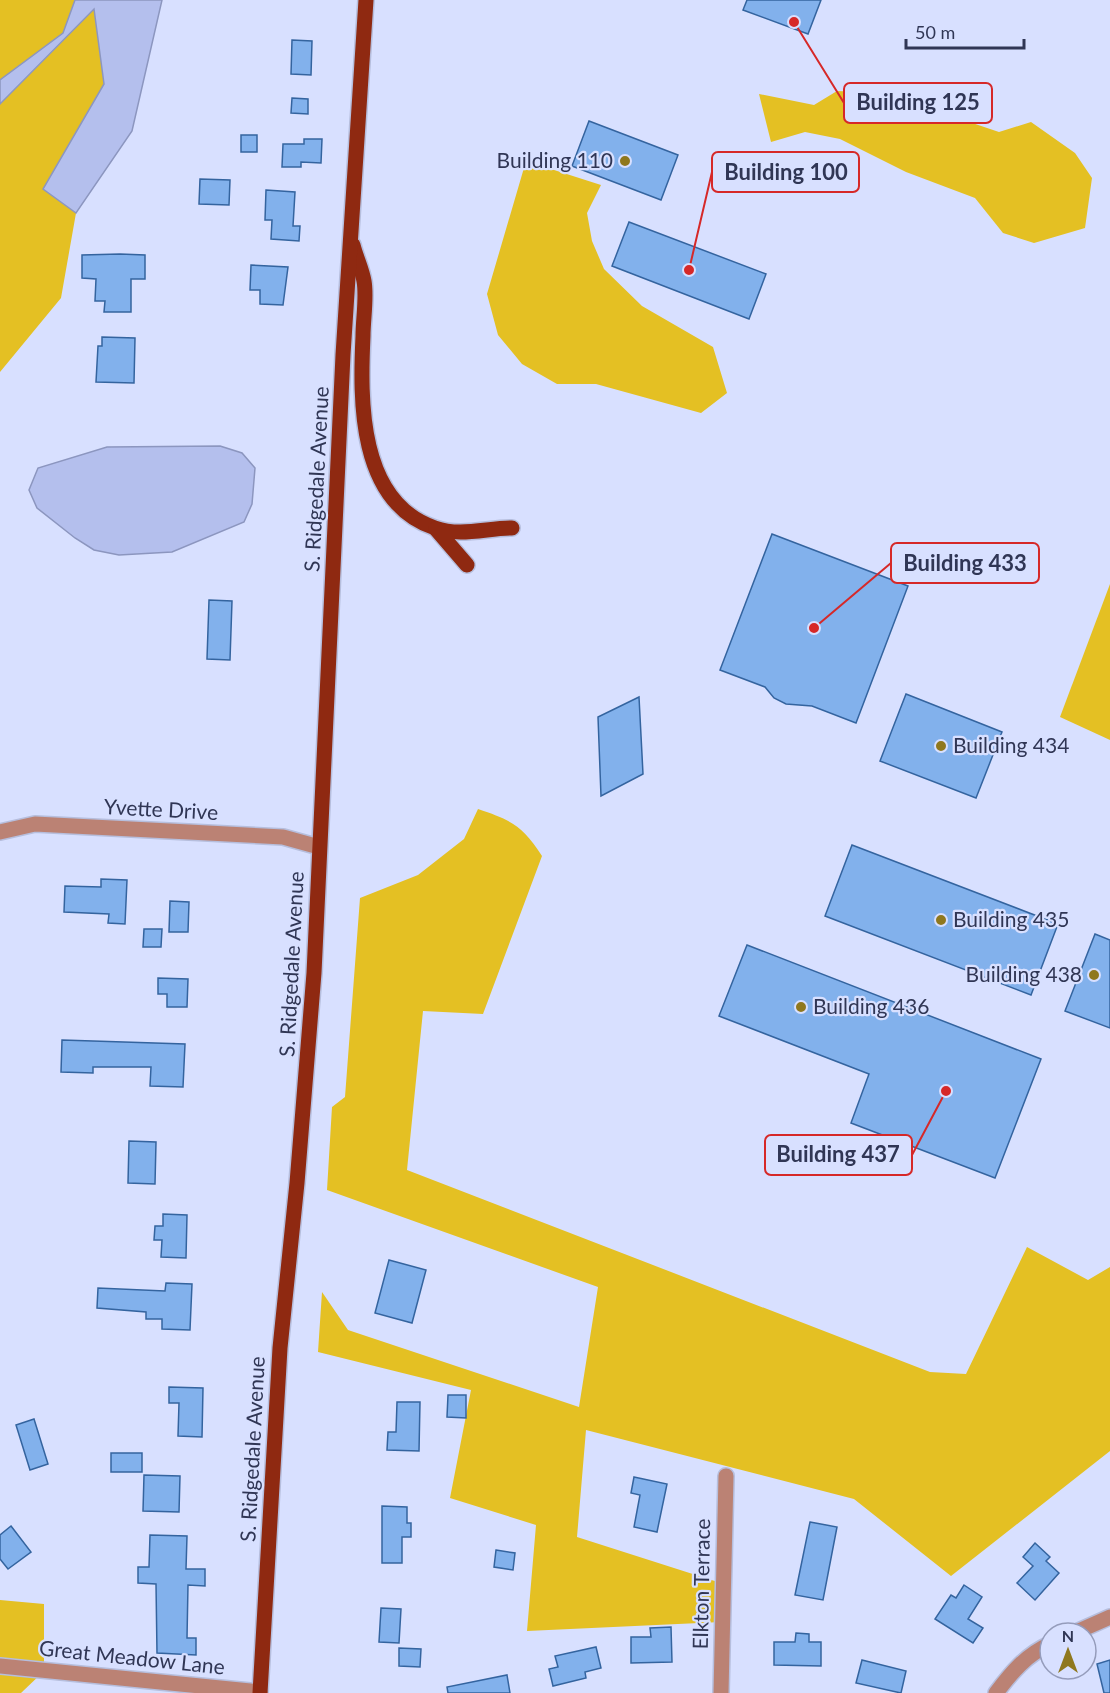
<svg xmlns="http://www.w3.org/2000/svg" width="1110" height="1693" font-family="Lato,sans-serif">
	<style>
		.green { fill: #e4c023 }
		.water { fill: #b4bfed; stroke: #8c96bf; stroke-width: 1.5 }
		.building { fill: #82b1ec; stroke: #34649f; stroke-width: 1.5 }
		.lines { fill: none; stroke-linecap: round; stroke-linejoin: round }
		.minor-casing { stroke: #b6bedd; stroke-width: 18 }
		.major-casing { stroke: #b6bedd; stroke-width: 18 }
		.minor { stroke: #bb8274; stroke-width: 15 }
		.major { stroke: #8f2911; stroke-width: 15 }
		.poi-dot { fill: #8f781e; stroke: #d8e0ff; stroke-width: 2 }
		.labels { text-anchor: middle; stroke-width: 4.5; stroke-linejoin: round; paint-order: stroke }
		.poi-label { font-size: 21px; fill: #303655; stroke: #d8e0ff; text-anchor: start }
		.street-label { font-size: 21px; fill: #303655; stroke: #d8e0ff }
		.leader { fill: none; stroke: #d62828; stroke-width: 2 }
		.callout-dot { fill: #d62828; stroke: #d8e0ff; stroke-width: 2 }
		.callout { fill: #d8e0ff; stroke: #d62828; stroke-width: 2 }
		.callout-label { font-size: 22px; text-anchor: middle; font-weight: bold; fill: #303655 }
	</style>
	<rect width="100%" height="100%" fill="#d8e0ff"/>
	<g class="green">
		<polygon points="0,0 75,0 63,33 0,80"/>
		<polygon points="94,9 104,84 43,189 76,213 61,298 0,372 0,104"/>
		<polygon points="837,91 883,93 999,132 1031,122 1075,153 1092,178 1085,228 1034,243 1003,233 975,198 906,172 840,139 805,132 771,142 759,94 814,105"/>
		<polygon points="526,161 601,185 587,213 592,241 604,269 642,306 713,347 727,393 701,413 596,384 557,384 522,364 498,335 487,294"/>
		<polygon points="1110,584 1110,740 1060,717"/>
		<path d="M 478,809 C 511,820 523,826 542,856 L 483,1014 L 423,1011 L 407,1170 L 930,1372 L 966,1374 L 1027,1247 L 1088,1280 L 1110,1267 L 1110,1451 L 951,1576 L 854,1499 L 586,1430 L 577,1537 L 724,1584 L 721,1622 L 527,1631 L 536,1525 L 450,1498 L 471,1390 L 318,1352 L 322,1292 L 348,1330 L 579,1407 L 598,1287 L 327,1190 L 332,1107 L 345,1097 L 360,898 L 418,875 L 464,839 Z"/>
		<polygon points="0,1600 44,1604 44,1671 21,1693 0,1693"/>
	</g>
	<g class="water">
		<polygon points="75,0 162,0 132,131 76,213 43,189 104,84 94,9 0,104 0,80 63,33"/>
		<polygon points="220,446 242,453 255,468 252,504 244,522 172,552 119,555 94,550 75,538 37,508 29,490 38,468 107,447"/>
	</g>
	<g class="building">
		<polygon points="747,0 821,0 808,34 743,10"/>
		<polygon points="292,40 312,41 311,75 291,74"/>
		<polygon points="292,98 308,99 308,114 291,113"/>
		<polygon points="589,121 678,155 661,200 572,166"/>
		<rect x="241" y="135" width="16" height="17"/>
		<polygon points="304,139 322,139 321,163 301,162 301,167 282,167 283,144 304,144"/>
		<polygon points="200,179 230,180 229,205 199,204"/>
		<polygon points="266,190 295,192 293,226 300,226 299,241 271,239 272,220 265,220"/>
		<polygon points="629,222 766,274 749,319 612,266"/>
		<polygon points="120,254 145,255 145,279 131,279 131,312 104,312 105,301 95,301 96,279 82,278 82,255"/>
		<polygon points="251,265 288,267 283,305 260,304 260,290 250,290"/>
		<polygon points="102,337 135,338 134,383 96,382 98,346 102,346"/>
		<polygon points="772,534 908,586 856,723 812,706 786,704 774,698 765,687 720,670"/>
		<polygon points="209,600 232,601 230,660 207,659"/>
		<polygon points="906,694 1002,732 976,798 880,761"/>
		<polygon points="639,697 643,774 601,796 598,717"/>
		<polygon points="852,845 1058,924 1031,995 825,916"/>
		<polygon points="101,879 127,880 125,924 108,923 109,914 64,912 65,886 101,887"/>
		<polygon points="170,901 189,902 188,932 169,932"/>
		<polygon points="144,929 162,929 161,947 143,947"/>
		<polygon points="1095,934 1110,940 1110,1028 1065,1011"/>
		<polygon points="747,945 1041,1059 995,1178 851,1123 869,1074 719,1016"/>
		<polygon points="158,978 188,979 187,1007 167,1007 167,994 158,994"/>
		<polygon points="62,1040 185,1044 183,1087 150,1086 151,1067 93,1067 93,1073 61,1072"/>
		<polygon points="129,1141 156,1142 155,1184 128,1183"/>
		<polygon points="163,1214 187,1215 186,1258 161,1257 162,1240 154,1240 155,1226 163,1226"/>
		<polygon points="389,1260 426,1270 412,1323 375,1313"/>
		<polygon points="166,1283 192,1284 190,1330 162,1329 162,1319 146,1319 146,1312 97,1308 98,1288 165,1291"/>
		<polygon points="169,1387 203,1388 202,1437 178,1436 179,1403 169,1403"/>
		<polygon points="448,1395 466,1395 466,1418 447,1417"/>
		<polygon points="397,1402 420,1402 419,1451 387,1450 388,1432 396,1432"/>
		<polygon points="34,1419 48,1464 30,1470 16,1425"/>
		<rect x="111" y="1453" width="31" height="19"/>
		<polygon points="144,1475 180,1476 179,1512 143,1511"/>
		<polygon points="634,1477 667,1484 657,1532 634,1527 640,1495 631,1493"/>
		<polygon points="382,1506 407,1507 407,1523 411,1523 411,1537 402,1537 402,1563 382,1563"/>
		<polygon points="810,1522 837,1527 823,1600 795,1595"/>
		<polygon points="11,1526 31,1552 8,1569 0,1559 0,1535"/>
		<polygon points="150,1535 187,1536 186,1569 205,1569 205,1586 188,1585 187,1638 196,1638 196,1655 157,1653 156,1584 138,1583 138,1567 149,1567"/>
		<polygon points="1035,1543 1050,1557 1046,1561 1059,1573 1035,1600 1017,1583 1033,1566 1023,1557"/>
		<polygon points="496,1550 515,1553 513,1570 494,1567"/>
		<polygon points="964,1585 982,1597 968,1619 983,1628 973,1643 935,1619 951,1595 956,1598"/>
		<polygon points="381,1608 401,1609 399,1643 379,1642"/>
		<polygon points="671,1627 672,1662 631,1663 631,1637 651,1637 650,1628"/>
		<polygon points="796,1633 809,1634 809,1642 821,1642 821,1666 774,1665 774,1642 795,1642"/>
		<polygon points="596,1647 601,1668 585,1672 586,1678 553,1686 549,1669 558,1667 555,1656"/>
		<polygon points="399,1648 421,1649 420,1667 399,1666"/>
		<polygon points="862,1660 906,1671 901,1693 856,1683"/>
		<polygon points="1110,1660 1110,1693 1104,1693 1097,1664"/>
		<polygon points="507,1675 510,1693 448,1693 447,1687"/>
	</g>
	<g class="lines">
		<defs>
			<g id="minor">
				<polyline points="0,832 35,824 283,837 319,847"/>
				<polyline points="1074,1633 1110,1617"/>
				<polyline points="0,1666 260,1692"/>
				<polyline points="721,1693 726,1476"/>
				<path d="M 996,1693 C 1012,1672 1026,1655 1050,1644"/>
			</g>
			<g id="major">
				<path d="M 353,245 C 356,257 362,269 364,281 C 367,297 363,319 363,336 C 360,400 358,502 435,528 C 460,537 487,528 512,528"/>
				<polyline points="436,529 467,565"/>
				<polyline points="260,1693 280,1348 297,1183 314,973 343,355 366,0"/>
			</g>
		</defs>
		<use href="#minor" class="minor-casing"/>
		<use href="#major" class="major-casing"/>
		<use href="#minor" class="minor"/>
		<use href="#major" class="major"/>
	</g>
	<g class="poi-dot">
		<circle cx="625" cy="161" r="6"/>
		<circle cx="941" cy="746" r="6"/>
		<circle cx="941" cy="920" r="6"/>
		<circle cx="1094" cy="975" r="6"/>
		<circle cx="801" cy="1007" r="6"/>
	</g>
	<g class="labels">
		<g class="poi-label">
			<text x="613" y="168" text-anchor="end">Building 110</text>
			<text x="953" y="753">Building 434</text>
			<text x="953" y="927">Building 435</text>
			<text x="1082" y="982" text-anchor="end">Building 438</text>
			<text x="813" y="1014">Building 436</text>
		</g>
		<g class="street-label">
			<text transform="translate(317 479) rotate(-87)" y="7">S. Ridgedale Avenue</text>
			<text transform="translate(161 810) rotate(3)" y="7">Yvette Drive</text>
			<text transform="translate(292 964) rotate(-87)" y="7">S. Ridgedale Avenue</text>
			<text transform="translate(253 1449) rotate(-87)" y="7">S. Ridgedale Avenue</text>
			<text transform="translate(702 1584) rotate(-89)" y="7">Elkton Terrace</text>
			<text transform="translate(132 1658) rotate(6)" y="7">Great Meadow Lane</text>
		</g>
	</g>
	<path class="leader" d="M794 22L844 103M689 270L712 172M814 628L891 563M946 1091L912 1155"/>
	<g class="callout-dot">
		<circle cx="794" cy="22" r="6"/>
		<circle cx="689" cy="270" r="6"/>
		<circle cx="814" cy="628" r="6"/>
		<circle cx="946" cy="1091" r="6"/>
	</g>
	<g class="callout">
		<rect x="844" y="83" width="148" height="40" rx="6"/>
		<rect x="712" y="152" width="147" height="40" rx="6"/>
		<rect x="891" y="543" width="148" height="40" rx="6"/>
		<rect x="765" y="1135" width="147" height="40" rx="6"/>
	</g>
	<g class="callout-label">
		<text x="918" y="110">Building 125</text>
		<text x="786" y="180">Building 100</text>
		<text x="965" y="571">Building 433</text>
		<text x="838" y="1162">Building 437</text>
	</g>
	<g transform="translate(1068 1651)"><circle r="28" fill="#d8e0ff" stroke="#959cbb" stroke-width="1.5"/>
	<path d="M0-4.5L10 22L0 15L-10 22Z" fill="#8f781e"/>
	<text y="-9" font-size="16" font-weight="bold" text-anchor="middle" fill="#303655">N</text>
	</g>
	<path d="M906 39v9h118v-9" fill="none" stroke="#303655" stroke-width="3"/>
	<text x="915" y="39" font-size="18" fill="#303655" stroke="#d8e0ff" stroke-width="4.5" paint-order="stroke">50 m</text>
</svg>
